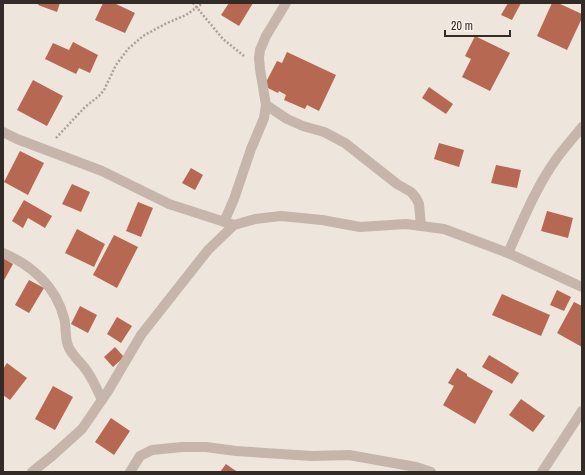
<svg xmlns="http://www.w3.org/2000/svg" width="585" height="475" font-family="'Archivo Narrow',sans-serif">
	<style>
		.building { fill: #b66852 }
		.lines { fill: none; stroke-linecap: round; stroke-linejoin: round }
		.path { stroke: #b09f94; stroke-width: 2.5; stroke-dasharray: 2 2; stroke-linecap: butt }
		.street { stroke: #c5b5aa; stroke-width: 10 }
	</style>
	<rect width="100%" height="100%" fill="#eee5dc"/>
	<g class="building">
		<polygon points="39,3 60,3 57,12 38,5"/>
		<polygon points="103,3 114,3 135,13 125,33 95,20"/>
		<polygon points="229,3 253,3 239,26 221,15"/>
		<polygon points="508,3 521,3 512,20 501,15"/>
		<polygon points="552,3 558,3 582,14 582,18 567,50 537,36"/>
		<polygon points="475,36 510,53 490,91 462,77 471,59 465,56"/>
		<polygon points="73,42 98,55 90,73 79,68 76,74 45,59 53,43 69,50"/>
		<polygon points="287,52 336,75 319,111 307,105 305,109 284,100 286,95 279,91 278,93 264,86 277,61 282,63"/>
		<polygon points="33,80 63,96 47,126 17,110"/>
		<polygon points="429,87 453,104 446,114 422,98"/>
		<polygon points="439,143 464,150 459,167 434,159"/>
		<polygon points="20,151 44,163 28,195 4,182"/>
		<polygon points="496,165 521,170 517,188 491,183"/>
		<polygon points="191,168 203,175 195,190 182,183"/>
		<polygon points="72,184 90,192 81,212 62,204"/>
		<polygon points="24,200 52,216 45,228 28,218 23,228 12,221"/>
		<polygon points="138,202 153,208 141,237 126,231"/>
		<polygon points="547,211 573,218 568,238 541,231"/>
		<polygon points="77,229 105,244 94,267 65,253"/>
		<polygon points="114,235 138,247 117,288 93,275"/>
		<polygon points="3,258 13,264 3,282"/>
		<polygon points="29,280 44,288 29,313 15,305"/>
		<polygon points="557,290 571,297 564,311 550,305"/>
		<polygon points="502,294 550,315 541,336 492,315"/>
		<polygon points="574,302 582,306 582,347 557,333"/>
		<polygon points="80,306 97,315 88,333 71,324"/>
		<polygon points="117,317 132,326 121,343 107,334"/>
		<polygon points="115,347 124,357 113,367 104,357"/>
		<polygon points="489,355 519,373 512,384 482,367"/>
		<polygon points="7,363 27,378 10,400 3,395 3,369"/>
		<polygon points="457,368 467,374 467,376 493,391 475,424 443,405 454,386 448,383"/>
		<polygon points="53,386 73,397 55,430 35,419"/>
		<polygon points="521,399 545,416 533,432 509,415"/>
		<polygon points="111,418 130,431 114,455 95,442"/>
		<polygon points="226,464 233,469 238,472 220,472"/>
	</g>
	<g class="lines">
		<g class="path">
			<polyline points="193,3 223,39 244,56"/>
			<polyline points="56,138 85,107 99,96 104,90 116,65 128,49 143,36 167,23 186,15 203,3"/>
		</g>
		<g class="street">
			<polyline points="266,105 287,119 303,126 324,132 345,143 397,184 411,192 416,198 419,204 421,226"/>
			<polyline points="3,132 17,139 102,171 169,204 234,225"/>
			<polyline points="224,222 234,199 251,149 264,118 266,105 260,69 259,58 260,50 266,36 286,3"/>
			<path d="M 3,253 C 31,265 56,286 64,318 C 67,327 64,339 69,348 C 73,356 79,361 84,367 C 92,377 97,389 102,400"/>
			<path d="M 508,253 C 522,222 537,185 557,158 C 565,147 574,137 582,127"/>
			<polyline points="32,472 52,456 82,429 108,391 141,335 208,250 234,225 255,219 281,216 322,220 360,227 406,224 444,229 508,253 582,287"/>
			<polyline points="130,472 140,456 152,450 182,447 206,447 236,451 312,456 349,455 416,467 431,472"/>
			<polyline points="542,472 582,411"/>
		</g>
	</g>
	<rect width="585" height="475" fill="none" stroke="#332b28" stroke-width="8"/>
	<path d="M445 30v6h65v-6" fill="none" stroke="#332b28" stroke-width="2"/>
	<text x="451" y="30" font-size="12" fill="#332b28" stroke="#f7efe8" stroke-width="3" paint-order="stroke">20 m</text>
</svg>
